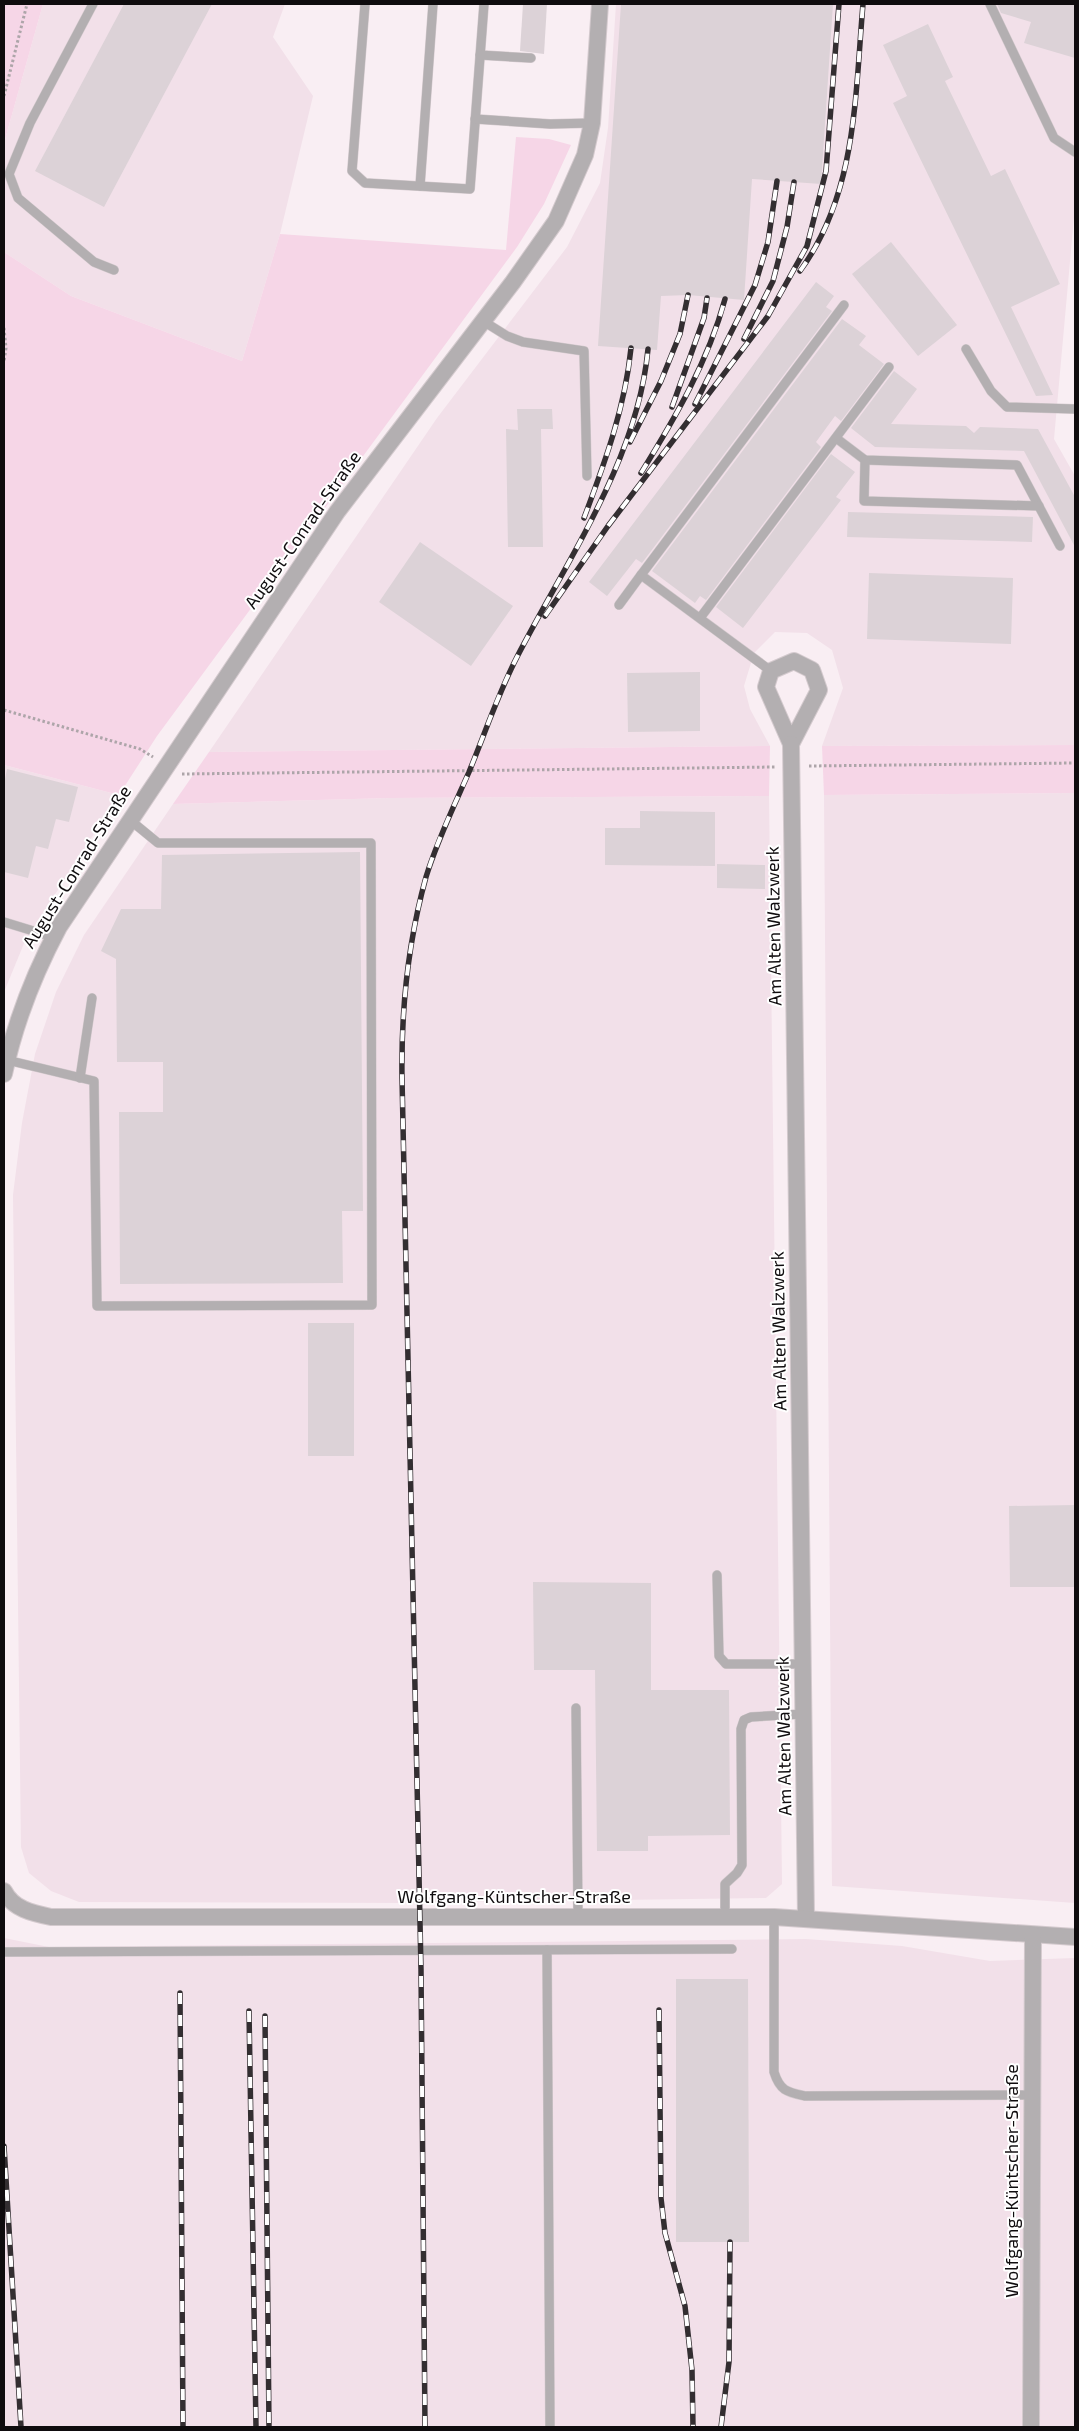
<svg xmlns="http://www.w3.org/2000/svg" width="1079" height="2431" font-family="'Exo 2',sans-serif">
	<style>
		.built { fill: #f2e0e9 }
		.green { fill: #f6d6e7 }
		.building { fill: #dcd2d7 }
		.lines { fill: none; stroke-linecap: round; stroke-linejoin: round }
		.lane-casing { stroke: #d4cace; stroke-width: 10 }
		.street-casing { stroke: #d4cace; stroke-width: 18 }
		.path { stroke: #ada5a9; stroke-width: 3; stroke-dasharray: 2.5 2.5; stroke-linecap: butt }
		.lane { stroke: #b3afb1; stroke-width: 9 }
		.street { stroke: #b3afb1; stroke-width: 16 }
		.rail-casing { stroke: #332e31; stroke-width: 5.5 }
		.rail { stroke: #fff; stroke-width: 4; stroke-dasharray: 11; stroke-linecap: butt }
		.labels { text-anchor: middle; stroke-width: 4; stroke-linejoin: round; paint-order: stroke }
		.street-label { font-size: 18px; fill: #0f0c0e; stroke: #fff }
	</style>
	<rect width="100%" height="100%" fill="#f9eef3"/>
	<g class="built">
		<polygon points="43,4 285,4 273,37 313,96 280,234 242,361 71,296 4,252 4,143"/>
		<polygon points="616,4 1075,4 1075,206 1054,439 1075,476 1075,745 822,746 843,688 832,650 807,633 775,632 754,653 744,686 750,709 770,746 209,752 437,418 567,247 600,183 608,128"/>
		<polygon points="4,765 119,795 25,941 4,992"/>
		<polygon points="1075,793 1075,1903 832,1886 824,795"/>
		<polygon points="769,796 782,1884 766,1898 405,1903 79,1902 51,1891 29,1873 21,1847 13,1195 22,1123 35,1054 56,992 84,935 173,804 390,798"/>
		<polygon points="4,1938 49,1947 806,1939 902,1946 990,1961 1075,1958 1075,2427 4,2427"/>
	</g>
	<g class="green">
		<polygon points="4,4 43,4 4,143"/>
		<polygon points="516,137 549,139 571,145 544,204 517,247 157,736 119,795 4,765 4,252 71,296 242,361 280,234 506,250"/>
		<polygon points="1075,745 1075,793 824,795 822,746"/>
		<polygon points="770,746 769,796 390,798 173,804 209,752"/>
	</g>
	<g class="building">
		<polygon points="124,4 212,4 104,207 35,171"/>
		<polygon points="523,4 547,4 544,54 520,51"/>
		<polygon points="621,4 833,4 821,184 752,179 744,300 688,295 661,296 657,350 598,346"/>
		<polygon points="997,4 1075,4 1075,58 1024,43 1031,22 1001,13"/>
		<polygon points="928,24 953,77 945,81 991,176 1005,169 1060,284 1011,307 1053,395 1036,396 893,103 907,96 883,45"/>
		<polygon points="891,242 957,325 918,356 852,274"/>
		<polygon points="816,282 834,296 826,307 832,311 642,563 636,559 607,596 589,582"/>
		<polygon points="842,319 866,336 859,345 884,364 841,421 835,416 816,442 821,447 706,600 700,596 695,603 652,571"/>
		<polygon points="894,371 917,389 891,424 966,426 974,433 980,427 1038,429 1075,497 1075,547 1024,451 875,447 851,428"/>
		<polygon points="517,409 552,409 553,429 541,429 543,547 508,547 506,429 518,430"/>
		<polygon points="831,454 855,472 836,497 841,500 743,628 716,607"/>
		<polygon points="848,512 1033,517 1032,542 847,537"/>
		<polygon points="420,542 513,606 471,666 379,602"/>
		<polygon points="869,573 1013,578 1011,644 867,639"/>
		<polygon points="700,672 700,731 628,732 627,673"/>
		<polygon points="7,769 78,787 69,822 56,819 48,849 36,846 28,878 4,872 4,784"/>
		<polygon points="640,811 715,812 715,866 605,865 605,828 640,828"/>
		<polygon points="360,852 363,1211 342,1211 343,1283 120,1284 119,1112 163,1112 163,1062 117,1062 116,959 101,951 121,909 161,909 162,855"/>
		<polygon points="717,864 765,865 765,889 717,888"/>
		<rect x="308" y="1323" width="46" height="133"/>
		<polygon points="1075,1505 1075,1587 1010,1587 1009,1506"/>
		<polygon points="533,1582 651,1583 651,1690 729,1690 730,1835 648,1836 648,1851 597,1851 595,1670 534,1670"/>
		<polygon points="676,1979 748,1979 749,2242 676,2242"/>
	</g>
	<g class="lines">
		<defs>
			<g id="lane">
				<polyline points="93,4 30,123 9,174 18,198 94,262 114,270"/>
				<polyline points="365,4 352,171 365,183 470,189 484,4"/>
				<polyline points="990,4 1054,138 1075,152"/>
				<polyline points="480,55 531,58"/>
				<polyline points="475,119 550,124 592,123"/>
				<polyline points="420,186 433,4"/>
				<polyline points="483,321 507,336 523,342 584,351 587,476"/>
				<polyline points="966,349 991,391 1007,407 1075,409"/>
				<polyline points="836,438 865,460 1017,465 1060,546"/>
				<polyline points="865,460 864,501 1039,506"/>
				<polyline points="619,605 641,575"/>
				<polyline points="700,618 889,367"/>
				<polyline points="771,671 641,575 844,305"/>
				<polyline points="4,922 53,937"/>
				<polyline points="7,1060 94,1081 97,1306 372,1305 371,843 158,843 130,820"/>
				<polyline points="80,1078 92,998"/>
				<polyline points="717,1575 719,1656 726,1664 803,1664"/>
				<polyline points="576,1708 578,1916"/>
				<polyline points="725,1917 725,1884 737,1873 742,1865 741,1729 744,1720 751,1717 803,1714"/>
				<path d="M 774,1917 L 774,2072 C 780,2091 787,2092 805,2096 L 1032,2095"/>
				<polyline points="547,1950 550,2427"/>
				<polyline points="4,1952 732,1949"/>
			</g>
			<g id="street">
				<polygon points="794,661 812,670 819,690 791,744 766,687 771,671"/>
				<polyline points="791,744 806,1918"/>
				<path d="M 4,1074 C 15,1022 34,974 59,927 L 337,512 L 513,282 L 556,221 L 585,155 L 592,123 L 600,4"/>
				<path d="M 4,1891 C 13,1909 32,1913 51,1917 L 774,1917 L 1075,1937"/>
				<polyline points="1031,2427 1033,1935"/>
			</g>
		</defs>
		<use href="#lane" class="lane-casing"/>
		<use href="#street" class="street-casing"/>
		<g class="path">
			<polyline points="4,96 27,4"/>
			<polyline points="4,328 6,348 4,362"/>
			<polyline points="4,710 140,749 153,757"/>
			<polyline points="809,766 1075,763"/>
			<polyline points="182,774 775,767"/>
		</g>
		<use href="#lane" class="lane"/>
		<use href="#street" class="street"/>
		<defs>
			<g id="rail">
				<path d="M 800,271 C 857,193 855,96 863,4"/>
				<polyline points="744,339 773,281 787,227 794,182"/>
				<polyline points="695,404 755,285 768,242 777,181"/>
				<polyline points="672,407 704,318 707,298"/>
				<polyline points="630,442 661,381 680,334 688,295"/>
				<path d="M 641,473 C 675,418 708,362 725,299"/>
				<path d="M 584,518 C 605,462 625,408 631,348"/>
				<polyline points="545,616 608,526 768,316 807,246 826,171 839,4"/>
				<polyline points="180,1993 183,2427"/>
				<polyline points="659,2010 661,2198 665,2233 685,2306 692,2370 693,2427"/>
				<polyline points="249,2011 256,2427"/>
				<polyline points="265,2016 269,2427"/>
				<polyline points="4,2146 21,2427"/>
				<path d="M 425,2427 L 421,1969 L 402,1078 C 401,1011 408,942 426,877 C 437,841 454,806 469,772 C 485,733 498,694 517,657 C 567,560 638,459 648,349"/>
				<polyline points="721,2427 729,2362 730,2242"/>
			</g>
		</defs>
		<use href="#rail" class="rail-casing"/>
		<use href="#rail" class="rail"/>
	</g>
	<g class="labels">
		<g class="street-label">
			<text transform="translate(303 530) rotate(-55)" y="6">August-Conrad-Straße</text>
			<text transform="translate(77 867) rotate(-58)" y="6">August-Conrad-Straße</text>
			<text transform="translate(774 926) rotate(-91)" y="6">Am Alten Walzwerk</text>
			<text transform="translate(779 1331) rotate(-91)" y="6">Am Alten Walzwerk</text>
			<text transform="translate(784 1736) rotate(-91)" y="6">Am Alten Walzwerk</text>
			<text x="514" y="1903">Wolfgang-Küntscher-Straße</text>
			<text transform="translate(1012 2181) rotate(-90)" y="6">Wolfgang-Küntscher-Straße</text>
		</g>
	</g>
	<rect width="1079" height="2431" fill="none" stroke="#0f0c0e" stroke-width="10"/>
</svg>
